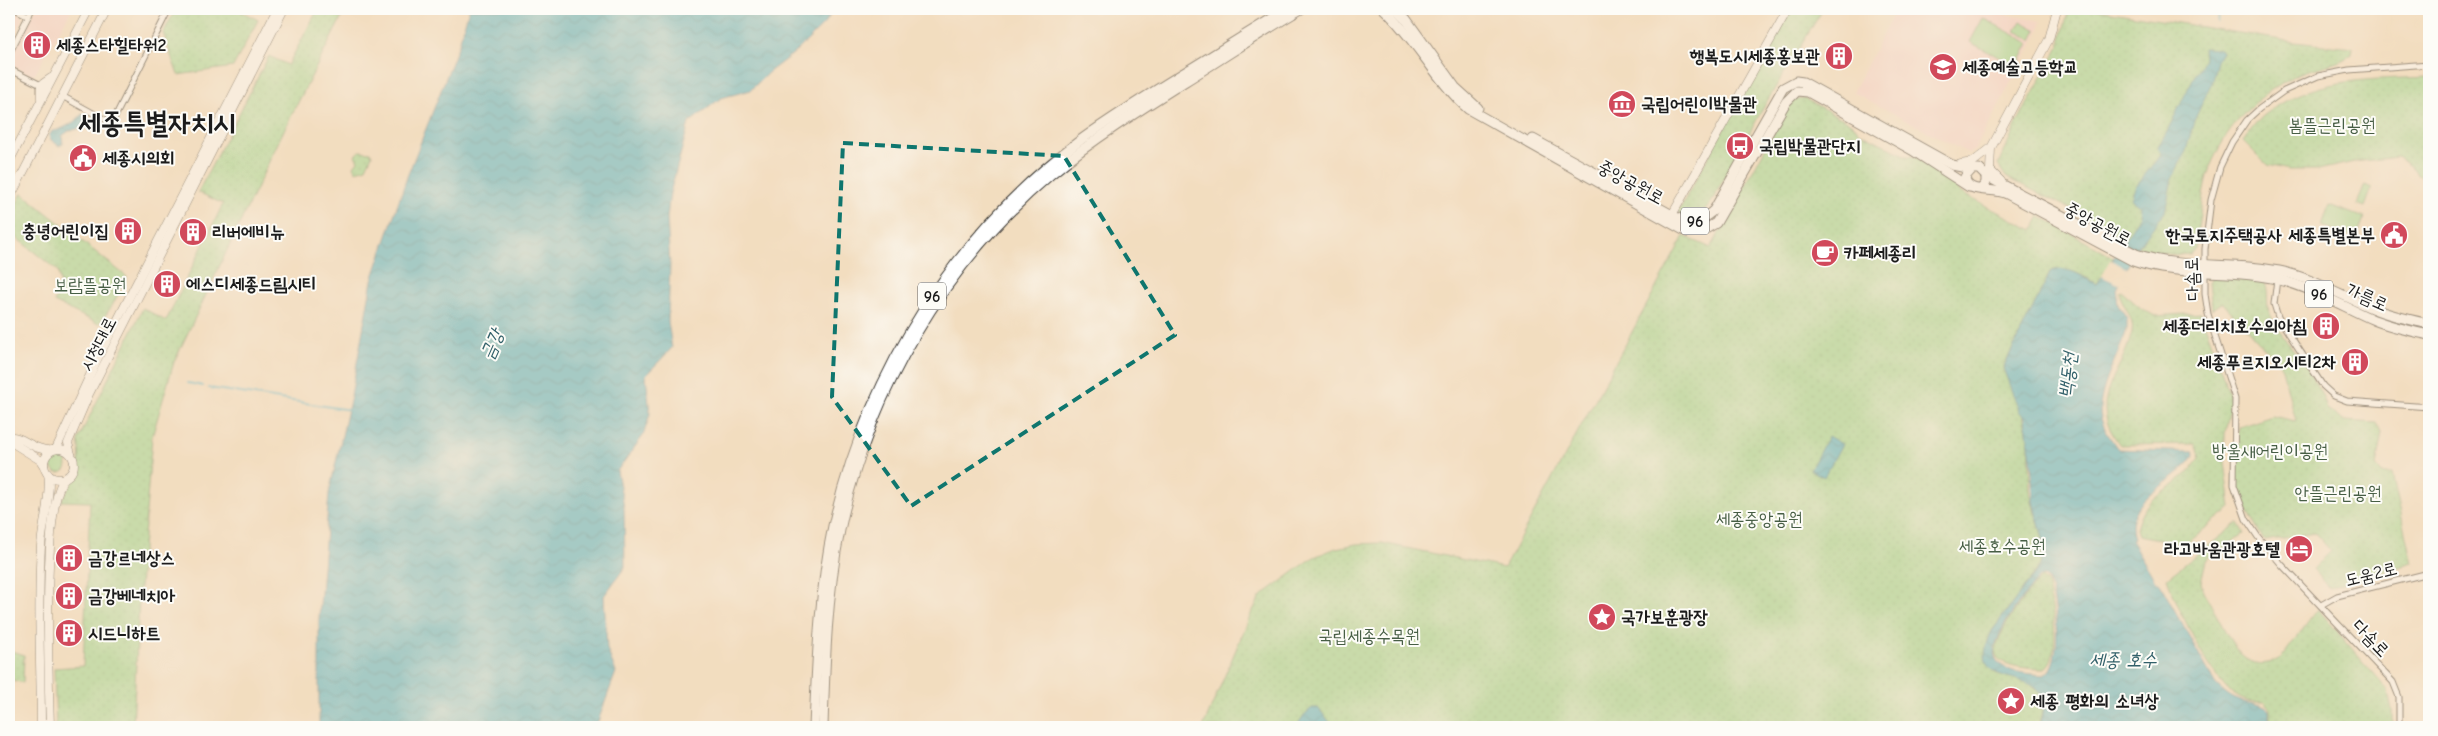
<svg xmlns="http://www.w3.org/2000/svg" width="2438" height="736" font-family="'Comic Neue','Poor Story',sans-serif">
	<style>
		.built { fill: #f7d0cc }
		.grass { fill: #98d990; stroke: #5a7a56 }
		.park { fill: url(#park-dots); stroke: #5a7a56 }
		.water { fill: url(#water-waves); stroke: #346873; fill-rule: evenodd }
		.pier { fill: #f2ddbf }
		.lines { fill: none; stroke-linecap: round; stroke-linejoin: round }
		.stream { stroke: #4cb4ca; stroke-width: 2 }
		.street-casing { stroke: #3c3934; stroke-width: 7 }
		.secondary-casing { stroke: #3c3934; stroke-width: 9 }
		.primary-casing { stroke: #3c3934; stroke-width: 11 }
		.street { stroke: #fff; stroke-width: 5 }
		.secondary { stroke: #fff; stroke-width: 8 }
		.primary { stroke: #fff; stroke-width: 9 }
		.marked { fill: none; stroke: #0f766e; stroke-width: 4; stroke-dasharray: 10 6; stroke-linejoin: round }
		.labels { text-anchor: middle; stroke-width: 4; stroke-linejoin: round; paint-order: stroke }
		.shield { fill: #fdfcf7; stroke: #605f5e; stroke-width: 1 }
		.shield-label { font-size: 16px; font-weight: bold; fill: #1c1c1c }
		.poi-label { font-size: 18px; font-weight: bold; fill: #1c1c1c; stroke: #fdfcf7; text-anchor: start }
		.park-label { font-size: 18px; fill: #475e45; stroke: #fdfcf7 }
		.street-label { font-size: 18px; fill: #1c1c1c; stroke: #fdfcf7 }
		.water-label { font-size: 19px; font-style: italic; fill: #32606a; stroke: #fdfcf7 }
		.town-label { font-size: 28px; font-weight: bold; fill: #1c1c1c; stroke: #fdfcf7 }
	</style>
	<defs>
		<pattern id="park-dots" width="8" height="8" patternUnits="userSpaceOnUse" patternTransform="scale(1.25)"><rect width="8" height="8" fill="#98d990"/><path d="M2 2h.1M6 6h.1" fill="none" stroke="#82ba7c" stroke-width="1.8" stroke-linecap="round"/></pattern>
		<pattern id="water-waves" width="16" height="10" patternUnits="userSpaceOnUse" patternTransform="scale(1.25)"><rect width="16" height="10" fill="#4cb4ca"/><path d="M0 5q4-4 8 0t8 0" fill="none" stroke="#3e92a3"/></pattern>
	</defs>
	<rect width="100%" height="100%" fill="#fdfcf7"/>
	<filter id="ink" filterUnits="userSpaceOnUse"><feTurbulence type="fractalNoise" baseFrequency=".02" numOctaves="2"/><feDisplacementMap in="SourceGraphic" scale="10" xChannelSelector="R" yChannelSelector="G"/><feConvolveMatrix kernelMatrix="1 2 1 2 8 2 1 2 1" color-interpolation-filters="sRGB"/></filter>
	<filter id="wash" filterUnits="userSpaceOnUse"><feTurbulence type="fractalNoise" baseFrequency=".0096" numOctaves="4" result="noise"/><feDisplacementMap in="SourceGraphic" scale="20" xChannelSelector="R" yChannelSelector="G"/><feGaussianBlur stdDeviation="1.12" result="paint"/><feColorMatrix in="noise" values="0 0 0 0 0 0 0 0 0 0 0 0 0 0 0 0 0 1.4 0 .05"/><feComposite in="paint" operator="in"/></filter>
	<g filter="url(#wash)">
		<rect width="100%" height="100%" fill="#f2ddbf"/>
		<g class="built">
			<polygon points="9,9 21,15 22,21 9,46"/>
			<polygon points="36,9 72,9 35,74 30,75 10,63 9,59"/>
			<polygon points="1896,9 1973,9 2041,21 2040,29 1974,151 1968,153 1853,92"/>
		</g>
		<g class="grass">
			<polygon points="1983,18 2029,43 2017,67 1970,42"/>
			<polygon points="2021,21 2037,30 2032,40 2015,31"/>
			<polygon points="2365,185 2372,188 2365,207 2357,204"/>
			<polygon points="2329,205 2364,218 2357,238 2322,226"/>
			<circle cx="59" cy="465" r="8"/>
		</g>
		<g class="park">
			<polygon points="176,9 237,9 258,20 233,67 178,75 163,33"/>
			<path d="M 318,9 L 346,9 L 285,128 L 174,362 L 152,437 L 139,599 L 133,727 L 56,727 L 54,668 L 83,666 L 90,502 L 61,501 C 75,479 83,467 78,440 L 143,308 L 166,321 L 223,204 L 198,192 L 269,56 L 288,65 Z"/>
			<polygon points="1789,9 1823,9 1766,103 1708,208 1691,217 1677,214"/>
			<path d="M 2069,9 L 2093,9 L 2294,42 L 2353,48 L 2352,54 C 2337,66 2317,66 2299,74 C 2257,93 2221,132 2207,176 C 2201,199 2199,225 2195,248 L 2190,254 C 2162,257 2127,248 2107,227 L 2006,177 L 1998,165 L 2018,121 L 2059,46 Z"/>
			<path d="M 2429,77 L 2429,188 L 2414,168 L 2397,157 L 2354,162 L 2318,170 L 2289,170 L 2267,165 L 2243,141 C 2249,133 2255,124 2262,117 C 2312,76 2368,80 2429,77 Z"/>
			<path d="M 1805,99 L 1853,124 L 1859,132 L 1906,156 L 1916,157 L 1955,183 L 1961,193 L 2033,230 L 2040,216 L 2113,257 L 2097,284 C 2083,276 2068,266 2051,271 L 2003,368 C 2011,388 2025,416 2028,436 C 2032,458 2027,481 2032,502 C 2039,527 2048,540 2040,566 L 1992,631 L 1985,652 L 1995,673 L 2028,682 L 2043,695 L 2044,708 L 2039,727 L 1203,727 L 1251,614 L 1261,596 L 1314,557 L 1336,548 L 1356,544 L 1382,543 L 1504,568 L 1684,236 L 1711,248 L 1786,110 L 1792,100 Z"/>
			<polygon points="360,151 370,152 372,155 366,168 356,171 354,166 358,161 355,155"/>
			<polygon points="22,193 127,277 112,306 99,324 54,302 61,286 58,271 9,232 9,219"/>
			<path d="M 2213,275 L 2264,281 C 2270,292 2265,304 2270,314 C 2286,347 2317,374 2327,409 L 2345,421 L 2377,423 L 2382,433 L 2376,466 L 2382,474 L 2392,474 L 2412,563 L 2330,588 L 2313,569 L 2331,551 L 2315,533 L 2264,541 L 2234,485 L 2239,427 L 2272,416 L 2296,421 L 2281,366 L 2222,302 L 2212,309 L 2209,283 Z"/>
			<path d="M 2121,291 L 2142,309 L 2155,316 L 2201,313 L 2231,399 L 2225,434 L 2225,462 L 2231,508 L 2185,544 L 2138,535 L 2136,529 C 2146,493 2165,494 2188,473 C 2192,469 2196,462 2200,458 L 2195,444 L 2120,445 C 2085,399 2121,378 2132,332 C 2135,317 2122,306 2119,292 Z"/>
			<path d="M 2238,523 L 2244,534 L 2206,560 L 2201,582 L 2203,591 C 2212,605 2232,647 2242,656 C 2254,667 2270,665 2282,657 L 2318,609 L 2388,691 L 2392,710 L 2392,727 L 2270,727 L 2270,709 L 2264,702 C 2255,702 2246,702 2238,697 C 2212,684 2177,606 2167,578 Z"/>
			<path d="M 2041,578 L 2047,582 C 2051,599 2064,660 2043,669 C 2033,669 2000,667 1996,655 C 1991,640 2029,589 2041,578 Z"/>
			<polygon points="9,650 24,655 23,683 9,679"/>
		</g>
		<g class="water">
			<polygon points="469,9 834,9 825,23 798,50 769,72 751,90 721,98 689,123 670,193 667,218 670,265 668,321 672,348 646,375 650,414 643,436 617,471 624,507 625,567 604,596 607,649 616,672 596,727 319,727 319,618 329,493 351,396 372,280 407,177 458,47"/>
			<path d="M 2203,48 L 2220,49 L 2222,52 L 2217,61 L 2211,84 L 2194,121 L 2186,151 L 2172,179 L 2165,212 L 2137,248 L 2116,289 L 2118,304 L 2127,318 L 2127,329 C 2120,353 2095,394 2101,418 C 2104,430 2111,439 2118,449 L 2193,452 L 2194,456 C 2177,484 2121,498 2134,538 L 2131,540 L 2156,582 L 2159,582 L 2215,683 C 2222,690 2229,697 2238,700 C 2249,705 2260,702 2269,710 L 2269,727 L 2039,727 C 2068,652 1957,705 1992,631 L 2040,566 L 2044,542 L 2033,502 L 2031,458 L 2025,418 L 2019,411 L 2003,368 L 2051,271 C 2069,265 2082,277 2097,284 L 2140,215 L 2141,206 L 2131,199 L 2135,187 L 2161,154 L 2157,148 C 2174,121 2185,92 2201,64 L 2204,58 ZM 2040,577 L 2046,577 C 2057,592 2064,666 2044,675 C 2031,674 2001,673 1995,657 C 1988,641 2028,589 2040,577 Z"/>
			<path d="M 82,114 L 87,116 L 82,128 L 69,131 L 62,136 L 63,144 L 59,146 L 51,140 L 49,136 L 52,131 C 60,131 78,121 82,114 Z"/>
			<polygon points="1828,436 1842,444 1824,477 1810,470"/>
			<polygon points="1312,708 1318,708 1334,727 1296,727 1304,715"/>
		</g>
		<polygon class="pier" points="2110,260 2128,269 2121,285 2101,276"/>
		<g class="lines">
			<g class="stream">
				<polyline points="2217,22 2220,9"/>
				<polyline points="188,383 203,386"/>
				<polyline points="209,388 350,410"/>
			</g>
		</g>
	</g>
	<g filter="url(#ink)">
		<g class="lines">
			<defs>
				<g id="street">
					<polyline points="15,9 29,16"/>
					<polyline points="9,54 32,9"/>
					<polyline points="9,69 41,85"/>
					<polyline points="62,96 104,119 110,120 115,117 169,9"/>
					<polyline points="2277,279 2274,304 2278,317 2323,386 2334,396 2347,401 2429,407"/>
					<polyline points="2321,605 2337,596 2429,573"/>
					<polyline points="2399,727 2399,697 2393,682 2282,565 2258,537 2246,519 2234,485 2235,399 2208,314 2205,294 2205,249 2211,200 2220,167 2232,142 2247,120 2259,109 2284,91 2318,76 2349,70 2429,64"/>
				</g>
				<g id="secondary">
					<polyline points="41,98 41,85 51,78"/>
					<polyline points="9,162 89,9"/>
					<polyline points="1961,164 1973,162 1991,148"/>
					<polyline points="2001,181 1990,170 1991,148 2049,39 2057,9"/>
					<polyline points="9,200 107,9"/>
					<polyline points="1672,215 1788,9"/>
					<path d="M 9,437 C 22,435 35,452 52,450"/>
					<polyline points="9,439 11,442 40,460 44,466"/>
					<circle cx="59" cy="464" r="15"/>
					<polyline points="56,449 97,360 277,9"/>
					<polyline points="71,454 68,443 89,394 284,9"/>
					<path d="M 41,727 C 41,667 37,606 41,546 C 42,528 52,490 48,474"/>
					<path d="M 50,727 C 49,684 41,504 65,478"/>
				</g>
				<g id="primary">
					<path d="M 1384,9 C 1416,39 1436,80 1468,109 L 1687,232 L 1702,231 L 1716,223 L 1786,102 L 1797,91 L 1808,92 L 1912,150 L 1969,187"/>
					<polyline points="1396,9 1406,19 1455,87 1478,108"/>
					<path d="M 1533,139 L 1685,222 C 1698,222 1705,218 1714,210 L 1783,88 L 1796,81 L 1803,82 L 1952,165 L 1972,169"/>
					<path d="M 1986,176 L 2136,254 C 2182,270 2232,261 2279,271 C 2312,278 2343,296 2374,309 C 2392,316 2411,320 2429,324"/>
					<path d="M 1982,188 L 1986,183 L 1986,176 L 1979,169 L 1972,169 L 1965,177 C 1966,195 1993,187 2007,194 C 2049,216 2091,239 2133,261 C 2179,277 2229,268 2276,279 C 2311,287 2342,306 2374,320 C 2392,327 2411,331 2429,335"/>
					<path d="M 814,727 C 817,660 819,592 833,526 C 868,373 955,233 1082,139 C 1114,116 1148,95 1182,74 C 1217,53 1252,30 1288,9"/>
					<path d="M 823,727 C 825,661 827,594 840,530 C 869,392 943,265 1051,174 C 1092,140 1138,111 1184,82 C 1223,58 1261,32 1301,9"/>
				</g>
			</defs>
			<use href="#street" class="street-casing"/>
			<use href="#secondary" class="secondary-casing"/>
			<use href="#primary" class="primary-casing"/>
			<use href="#street" class="street"/>
			<use href="#secondary" class="secondary"/>
			<use href="#primary" class="primary"/>
		</g>
	</g>
	<path d="M0 0H2438V736H0ZM 843,143 L 1064,156 L 1175,335 L 911,506 L 832,397 Z" fill="#f2ddbf" fill-opacity=".55" fill-rule="evenodd"/>
	<path class="marked" d="M 843,143 L 1064,156 L 1175,335 L 911,506 L 832,397 Z"/>
	<defs>
		<symbol id="building-disc" viewBox="-11 -11 22 22"><circle r="9.5" fill="#d1495b" stroke="#fdfcf7"/><path d="M-4-6H4V6H1V3H-1V6H-4ZM-2.5-4.3h1.7v1.8h-1.7ZM.8-4.3h1.7v1.8H.8ZM-2.5-1h1.7V.8h-1.7ZM.8-1h1.7V.8H.8Z" fill="#fff"/></symbol>
		<symbol id="school-disc" viewBox="-11 -11 22 22"><circle r="9.5" fill="#d1495b" stroke="#fdfcf7"/><path d="M0-5L7-2L0 1L-7-2ZM-4 1L0 2.5L4 1V4Q0 6-4 4Z" fill="#fff"/></symbol>
		<symbol id="museum-disc" viewBox="-11 -11 22 22"><circle r="9.5" fill="#d1495b" stroke="#fdfcf7"/><path d="M0-6L6-3V-2H-6V-3ZM-5-1h2V3h-2ZM-1-1h2V3h-2ZM3-1h2V3H3ZM-6 4H6V6H-6Z" fill="#fff"/></symbol>
		<symbol id="bus-disc" viewBox="-11 -11 22 22"><circle r="9.5" fill="#d1495b" stroke="#fdfcf7"/><path d="M-5-6H5V4H4V6H2V4H-2V6H-4V4H-5ZM-3.5-4V0h7V-4ZM-3.5 1.2v1.5H-2V1.2ZM2 1.2v1.5H3.5V1.2Z" fill="#fff"/></symbol>
		<symbol id="civic-disc" viewBox="-11 -11 22 22"><circle r="9.5" fill="#d1495b" stroke="#fdfcf7"/><path d="M-.6-6.5H3V-4.5H.6V-3L4-1V1h2V6H-6V1h2V-1L-.6-3ZM-1.2 2.5V6h2.4V2.5Z" fill="#fff"/></symbol>
		<symbol id="cafe-disc" viewBox="-11 -11 22 22"><circle r="9.5" fill="#d1495b" stroke="#fdfcf7"/><path d="M-5.5-4.5H6V0H3Q3 3.5 0 3.5H-2.5Q-5.5 3.5-5.5 0ZM3-3.2v2h1.7v-2ZM-6 4.5H4V6H-6Z" fill="#fff"/></symbol>
		<symbol id="hotel-disc" viewBox="-11 -11 22 22"><circle r="9.5" fill="#d1495b" stroke="#fdfcf7"/><path d="M-6-4.5h1.5V1H6V5H4.5V3h-9V5H-6ZM-4 0a1.8 1.8 0 1 1 3.6 0ZM.5 0V-2.5h3Q6-2.5 6 0Z" fill="#fff"/></symbol>
		<symbol id="sight-disc" viewBox="-11 -11 22 22"><circle r="9.5" fill="#d1495b" stroke="#fdfcf7"/><path d="M0-6L1.8-2.2L6-1.7L2.9 1.2L3.7 5.4L0 3.3L-3.7 5.4L-2.9 1.2L-6-1.7L-1.8-2.2Z" fill="#fff"/></symbol>
	</defs>
	<g fill-rule="evenodd">
		<use href="#building-disc" x="21" y="29" width="32" height="32"/>
		<use href="#building-disc" x="1823" y="40" width="32" height="32"/>
		<use href="#school-disc" x="1927" y="51" width="32" height="32"/>
		<use href="#museum-disc" x="1606" y="88" width="32" height="32"/>
		<use href="#bus-disc" x="1724" y="130" width="32" height="32"/>
		<use href="#civic-disc" x="67" y="142" width="32" height="32"/>
		<use href="#building-disc" x="112" y="215" width="32" height="32"/>
		<use href="#building-disc" x="177" y="216" width="32" height="32"/>
		<use href="#civic-disc" x="2378" y="219" width="32" height="32"/>
		<use href="#cafe-disc" x="1809" y="237" width="32" height="32"/>
		<use href="#building-disc" x="151" y="268" width="32" height="32"/>
		<use href="#building-disc" x="2310" y="310" width="32" height="32"/>
		<use href="#building-disc" x="2339" y="346" width="32" height="32"/>
		<use href="#hotel-disc" x="2283" y="533" width="32" height="32"/>
		<use href="#building-disc" x="53" y="542" width="32" height="32"/>
		<use href="#building-disc" x="53" y="580" width="32" height="32"/>
		<use href="#sight-disc" x="1586" y="601" width="32" height="32"/>
		<use href="#building-disc" x="53" y="617" width="32" height="32"/>
		<use href="#sight-disc" x="1995" y="685" width="32" height="32"/>
	</g>
	<g class="labels">
		<g class="shield">
			<rect x="1681" y="207.5" width="28" height="27" rx="4"/>
			<rect x="2305" y="280.5" width="28" height="27" rx="4"/>
			<rect x="918" y="282.5" width="28" height="27" rx="4"/>
		</g>
		<g class="shield-label">
			<text x="1695" y="227">96</text>
			<text x="2319" y="300">96</text>
			<text x="932" y="302">96</text>
		</g>
		<g class="poi-label">
			<text x="56" y="51">세종스타힐타워2</text>
			<text x="1820" y="62" text-anchor="end">행복도시세종홍보관</text>
			<text x="1962" y="73">세종예술고등학교</text>
			<text x="1641" y="110">국립어린이박물관</text>
			<text x="1759" y="152">국립박물관단지</text>
			<text x="102" y="164">세종시의회</text>
			<text x="109" y="237" text-anchor="end">충녕어린이집</text>
			<text x="212" y="238">리버에비뉴</text>
			<text x="2375" y="241" text-anchor="end">한국토지주택공사 세종특별본부</text>
			<text x="1844" y="259">카페세종리</text>
			<text x="186" y="290">에스디세종드림시티</text>
			<text x="2307" y="332" text-anchor="end">세종더리치호수의아침</text>
			<text x="2336" y="368" text-anchor="end">세종푸르지오시티2차</text>
			<text x="2280" y="555" text-anchor="end">라고바움관광호텔</text>
			<text x="88" y="564">금강르네상스</text>
			<text x="88" y="602">금강베네치아</text>
			<text x="1621" y="623">국가보훈광장</text>
			<text x="88" y="639">시드니하트</text>
			<text x="2030" y="707">세종 평화의 소녀상</text>
		</g>
		<g class="park-label">
			<text x="2332" y="131">봄뜰근린공원</text>
			<text x="90" y="291">보람뜰공원</text>
			<text x="2270" y="457">방울새어린이공원</text>
			<text x="2338" y="499">안뜰근린공원</text>
			<text x="1759" y="525">세종중앙공원</text>
			<text x="2002" y="552">세종호수공원</text>
			<text x="1369" y="642">국립세종수목원</text>
		</g>
		<g class="street-label">
			<text transform="translate(1631 182) rotate(29)" y="6">중앙공원로</text>
			<text transform="translate(2098 224) rotate(28)" y="6">중앙공원로</text>
			<text transform="translate(2192 279) rotate(-92)" y="6">다솜로</text>
			<text transform="translate(2367 297) rotate(24)" y="6">가름로</text>
			<text transform="translate(98 344) rotate(-63)" y="6">시청대로</text>
			<text transform="translate(2371 574) rotate(-14)" y="6">도움2로</text>
			<text transform="translate(2371 638) rotate(46)" y="6">다솜로</text>
		</g>
		<g class="water-label">
			<text transform="translate(491 344) rotate(-66)" y="7">금강</text>
			<text transform="translate(2067 375) rotate(-84)" y="7">백동천</text>
			<text x="2123" y="666">세종 호수</text>
		</g>
		<g class="town-label">
			<text x="157" y="132">세종특별자치시</text>
		</g>
	</g>
	<rect width="2438" height="736" fill="none" stroke="#fdfcf7" stroke-width="30"/>
</svg>
